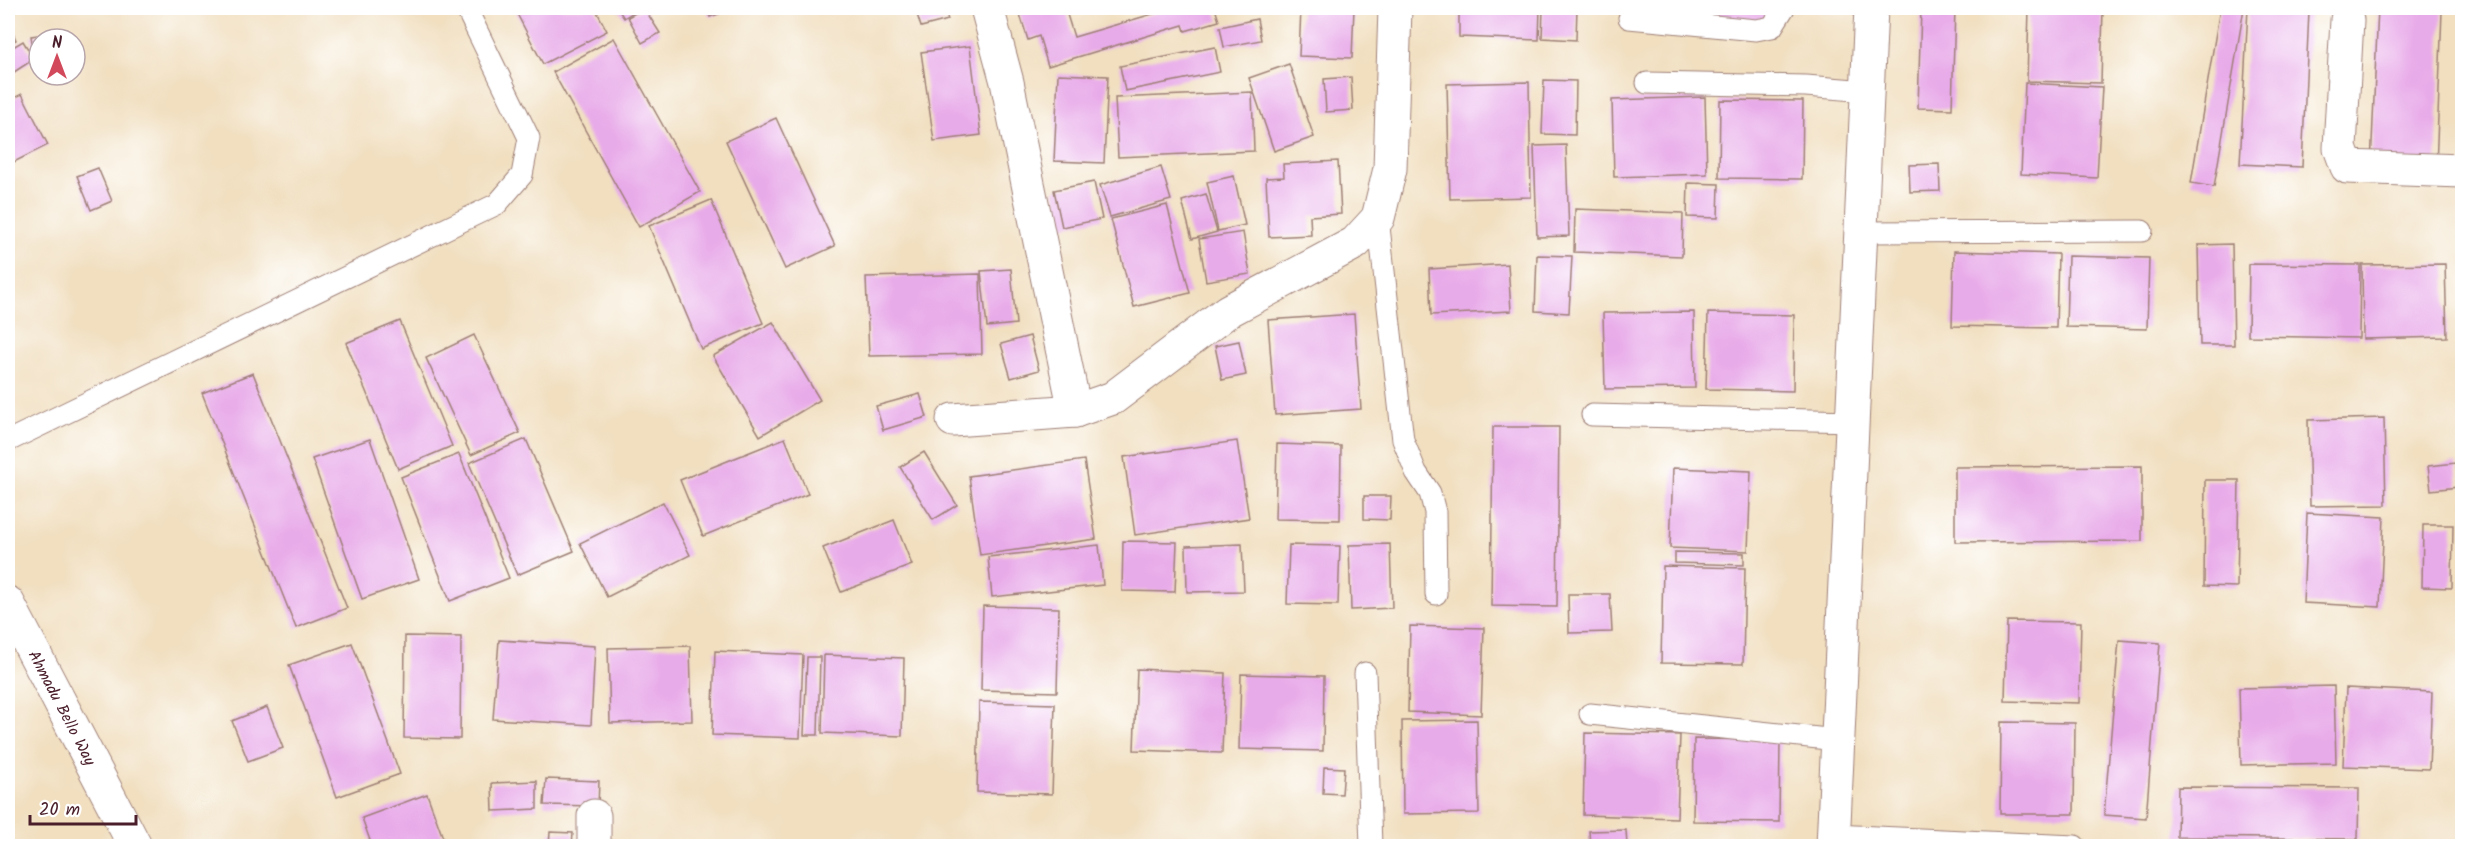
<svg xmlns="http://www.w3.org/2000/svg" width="2470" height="854" font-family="Kalam,sans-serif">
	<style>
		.building { fill: #e8abe9 }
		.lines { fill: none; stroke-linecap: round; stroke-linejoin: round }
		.service-casing { stroke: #9e7f76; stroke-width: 23 }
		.minor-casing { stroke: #9e7f76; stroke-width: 35 }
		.secondary-casing { stroke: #9e7f76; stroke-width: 35 }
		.service { stroke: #fff; stroke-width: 21 }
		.minor { stroke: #fff; stroke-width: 33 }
		.secondary { stroke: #fff; stroke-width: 33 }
		.labels { text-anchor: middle; stroke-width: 6; stroke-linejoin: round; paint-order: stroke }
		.street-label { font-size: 16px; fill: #4a1f2b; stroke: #fff }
	</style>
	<rect width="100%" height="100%" fill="#fff"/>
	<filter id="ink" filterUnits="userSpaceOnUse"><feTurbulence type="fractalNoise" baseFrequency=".0167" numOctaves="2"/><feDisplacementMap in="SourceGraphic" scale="12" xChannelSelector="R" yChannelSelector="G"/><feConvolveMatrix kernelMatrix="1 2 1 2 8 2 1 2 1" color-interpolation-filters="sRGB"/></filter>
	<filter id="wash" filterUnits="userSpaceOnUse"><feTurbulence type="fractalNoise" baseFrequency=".008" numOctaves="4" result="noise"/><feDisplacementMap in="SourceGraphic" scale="24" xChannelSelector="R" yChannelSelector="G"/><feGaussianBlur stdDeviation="1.35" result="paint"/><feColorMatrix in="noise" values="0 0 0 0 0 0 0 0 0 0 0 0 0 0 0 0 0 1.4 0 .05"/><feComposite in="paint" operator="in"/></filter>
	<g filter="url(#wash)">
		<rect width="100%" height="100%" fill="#f1dfc0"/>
		<g id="blocks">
			<g class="building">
				<polygon points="514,8 595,8 607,31 543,64"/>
				<polygon points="617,8 640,8 624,18"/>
				<polygon points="644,8 660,33 642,43 628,17"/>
				<polygon points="706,8 735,8 710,17"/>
				<polygon points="915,8 944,8 948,20 921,27"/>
				<polygon points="1018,8 1065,8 1074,37 1173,8 1215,8 1219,21 1185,31 1183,25 1048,66 1039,36 1028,40"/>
				<polygon points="1301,8 1354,8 1352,58 1299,56"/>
				<polygon points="1459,8 1540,8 1539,40 1459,37"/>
				<polygon points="1543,8 1577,8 1576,40 1542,38"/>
				<polygon points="1688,8 1771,8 1770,23 1687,20"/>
				<polygon points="1921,8 1955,8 1952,109 1918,108"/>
				<polygon points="2029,8 2103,8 2101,83 2027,81"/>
				<polygon points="2220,8 2244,8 2214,187 2191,183"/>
				<polygon points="2248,8 2309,11 2302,167 2240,164"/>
				<polygon points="2378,8 2442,11 2436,168 2371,165"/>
				<polygon points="1257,19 1261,40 1224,47 1220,27"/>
				<polygon points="8,22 16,40 8,44"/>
				<polygon points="54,33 55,39 39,39 39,54 34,54 31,36"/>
				<polygon points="614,38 700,192 639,227 553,72"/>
				<polygon points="23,41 34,59 8,76 8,50"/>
				<polygon points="970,46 981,135 934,141 921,52"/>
				<polygon points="1215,47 1220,72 1125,91 1120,66"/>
				<polygon points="1289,64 1314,137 1274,151 1249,78"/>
				<polygon points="1058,74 1108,76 1104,163 1054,161"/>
				<polygon points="1351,77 1353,110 1326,112 1324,79"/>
				<polygon points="1544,80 1576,81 1575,135 1542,134"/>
				<polygon points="1529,82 1531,197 1450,199 1447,84"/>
				<polygon points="2025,83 2102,87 2097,178 2021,174"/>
				<polygon points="1252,92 1254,151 1118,157 1115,98"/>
				<polygon points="22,94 48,145 8,165 8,101"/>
				<polygon points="1705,97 1707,174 1614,177 1612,100"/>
				<polygon points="1720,100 1803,101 1802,179 1719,178"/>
				<polygon points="776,118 835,246 785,269 726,141"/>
				<polygon points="1566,145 1569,236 1537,237 1534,146"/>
				<polygon points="1338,161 1341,214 1310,216 1311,235 1269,237 1266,178 1284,177 1283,164"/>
				<polygon points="1939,164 1940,191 1910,192 1909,165"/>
				<polygon points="1161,167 1171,200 1110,217 1100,185"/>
				<polygon points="98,168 112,201 91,210 77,176"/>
				<polygon points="1234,176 1245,225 1218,231 1207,182"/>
				<polygon points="1094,182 1102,219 1062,227 1054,190"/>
				<polygon points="1688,183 1719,184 1718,218 1687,217"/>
				<polygon points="1206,194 1217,232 1192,239 1182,201"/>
				<polygon points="711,200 763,323 701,349 649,226"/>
				<polygon points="1167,205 1190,293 1134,307 1111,219"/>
				<polygon points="1575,209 1683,213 1682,256 1574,252"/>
				<polygon points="1243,232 1250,274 1206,281 1199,239"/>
				<polygon points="2232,244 2234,345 2200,345 2198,245"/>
				<polygon points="1954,251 2058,254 2056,328 1952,326"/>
				<polygon points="1537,255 1572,256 1569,313 1535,311"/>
				<polygon points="2068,256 2149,258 2147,329 2066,327"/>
				<polygon points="1508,264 1511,311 1431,315 1429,269"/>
				<polygon points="2249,264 2360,265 2359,338 2248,336"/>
				<polygon points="2445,264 2447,337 2363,339 2362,265"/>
				<polygon points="1011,269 1016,324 987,327 981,271"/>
				<polygon points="980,274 982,354 869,356 866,277"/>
				<polygon points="1694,312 1695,388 1605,389 1603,313"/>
				<polygon points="1708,313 1794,315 1793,391 1706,389"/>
				<polygon points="1354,314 1361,409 1275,415 1268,320"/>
				<polygon points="400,321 452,446 398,469 346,343"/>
				<polygon points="773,322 820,400 760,436 713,356"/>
				<polygon points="474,335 520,433 471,455 426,358"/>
				<polygon points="1030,336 1039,370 1011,378 1001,344"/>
				<polygon points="1239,341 1246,375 1222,380 1215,346"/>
				<polygon points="253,373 347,608 296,628 202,393"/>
				<polygon points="920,394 927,417 883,430 876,406"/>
				<polygon points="2384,418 2386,505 2310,506 2308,420"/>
				<polygon points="1493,427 1559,427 1557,607 1491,606"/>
				<polygon points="785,438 808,494 703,536 680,480"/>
				<polygon points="370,439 419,579 362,599 312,459"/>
				<polygon points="526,439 574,551 517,575 469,463"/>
				<polygon points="1237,441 1249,518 1135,535 1124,457"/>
				<polygon points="1277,444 1341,446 1340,520 1275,519"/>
				<polygon points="924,452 957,505 933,520 900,467"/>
				<polygon points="459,454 509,578 450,601 401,477"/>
				<polygon points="1084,460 1096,539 980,555 969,476"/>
				<polygon points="2456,463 2458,487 2431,490 2428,466"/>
				<polygon points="2142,466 2142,541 1955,542 1955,467"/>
				<polygon points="1673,468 1751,471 1748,551 1670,548"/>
				<polygon points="2205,480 2239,480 2237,587 2204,586"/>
				<polygon points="1364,496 1391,496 1390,520 1364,519"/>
				<polygon points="663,502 690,555 607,597 580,543"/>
				<polygon points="2307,513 2384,517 2380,607 2303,603"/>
				<polygon points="894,520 912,565 841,592 823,548"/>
				<polygon points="2423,525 2453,525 2452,588 2422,587"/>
				<polygon points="1123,541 1177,542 1175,592 1122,591"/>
				<polygon points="1242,544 1244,591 1187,592 1186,546"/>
				<polygon points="1390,544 1392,608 1351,610 1349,545"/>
				<polygon points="1099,545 1103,585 992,597 988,557"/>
				<polygon points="1289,545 1340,546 1338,605 1287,604"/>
				<polygon points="1675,552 1744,553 1744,565 1675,563"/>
				<polygon points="1663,566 1745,568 1743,664 1661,663"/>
				<polygon points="1568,594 1610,594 1612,632 1569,633"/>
				<polygon points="983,606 1059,608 1057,692 981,690"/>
				<polygon points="2007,621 2081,622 2079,703 2005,701"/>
				<polygon points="1410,626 1484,628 1481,715 1408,712"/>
				<polygon points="405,636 461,637 460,739 404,738"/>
				<polygon points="499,640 595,646 591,725 493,719"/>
				<polygon points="2119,640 2160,643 2146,818 2104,815"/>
				<polygon points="352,643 400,774 337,797 289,665"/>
				<polygon points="690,646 692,721 610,723 608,648"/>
				<polygon points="715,651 803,655 800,738 712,735"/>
				<polygon points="824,655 904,658 902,736 822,733"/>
				<polygon points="807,657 820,657 818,735 804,735"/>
				<polygon points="1137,669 1225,673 1222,753 1134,750"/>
				<polygon points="1241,674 1324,676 1323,751 1239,749"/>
				<polygon points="2334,686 2336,763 2241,765 2239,688"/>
				<polygon points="2346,688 2432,692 2429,769 2343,766"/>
				<polygon points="979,702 1055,704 1052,794 977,792"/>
				<polygon points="267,707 283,748 248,761 232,721"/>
				<polygon points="1477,720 1479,813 1403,814 1402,721"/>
				<polygon points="2001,722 2075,723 2074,814 2000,814"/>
				<polygon points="1585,733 1680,735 1677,818 1583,815"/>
				<polygon points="1694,739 1780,740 1779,822 1693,821"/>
				<polygon points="1324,767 1344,768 1342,794 1323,793"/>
				<polygon points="546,779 599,781 598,806 544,805"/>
				<polygon points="537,781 537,809 493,811 492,783"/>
				<polygon points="2178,787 2359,788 2358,839 2177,837"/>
				<polygon points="427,794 446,846 372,846 362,818"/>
				<polygon points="1626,830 1627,846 1590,846 1589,831"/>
				<polygon points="550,832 573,833 572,846 549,846"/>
			</g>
		</g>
	</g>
	<g filter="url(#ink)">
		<use href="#blocks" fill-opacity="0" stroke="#9e7f76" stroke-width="1.5"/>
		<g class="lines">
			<defs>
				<g id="service">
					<polyline points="1629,18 1756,30 1772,27 1784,8"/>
					<polyline points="1647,83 1806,86 1867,91"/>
					<polyline points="1378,218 1403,440 1416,472 1430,493 1435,512 1436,594"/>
					<polyline points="1861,232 2142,231"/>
					<polyline points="1592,415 1853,421"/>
					<polyline points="8,441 497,204 522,175 529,138 466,8"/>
					<polyline points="1365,673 1371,846"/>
					<polyline points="1590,714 1837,740"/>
					<polyline points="1833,835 2075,846"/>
				</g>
				<g id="minor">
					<polyline points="987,8 1007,82 1075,411"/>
					<polyline points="2347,20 2340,148 2347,167 2462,171"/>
					<polyline points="953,420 1075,411 1113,398 1228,311 1355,243 1378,218 1390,169 1395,8"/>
					<polyline points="594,846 594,816"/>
					<polyline points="1833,846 1871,8"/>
				</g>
				<g id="secondary">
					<path id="s1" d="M 8,603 L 135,846"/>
				</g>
			</defs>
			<use href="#service" class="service-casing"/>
			<use href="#minor" class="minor-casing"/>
			<use href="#secondary" class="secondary-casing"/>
			<use href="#service" class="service"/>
			<use href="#minor" class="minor"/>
			<use href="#secondary" class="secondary"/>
		</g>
	</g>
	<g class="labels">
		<g class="street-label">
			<text dy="6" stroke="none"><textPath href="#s1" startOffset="118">Ahmadu Bello Way</textPath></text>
		</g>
	</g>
	<rect width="2470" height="854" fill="none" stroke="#fff" stroke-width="30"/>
	<g transform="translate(57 57)"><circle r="28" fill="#ffffff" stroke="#b7a5aa" stroke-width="1.5"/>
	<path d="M0-4.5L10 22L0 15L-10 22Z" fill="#d1495b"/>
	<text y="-9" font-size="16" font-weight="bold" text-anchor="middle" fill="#4a1f2b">N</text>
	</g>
	<path d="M30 815v9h106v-9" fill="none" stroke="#4a1f2b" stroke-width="3"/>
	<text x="39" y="815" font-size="18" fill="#4a1f2b" stroke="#ffffff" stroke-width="4.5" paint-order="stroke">20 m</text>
</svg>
